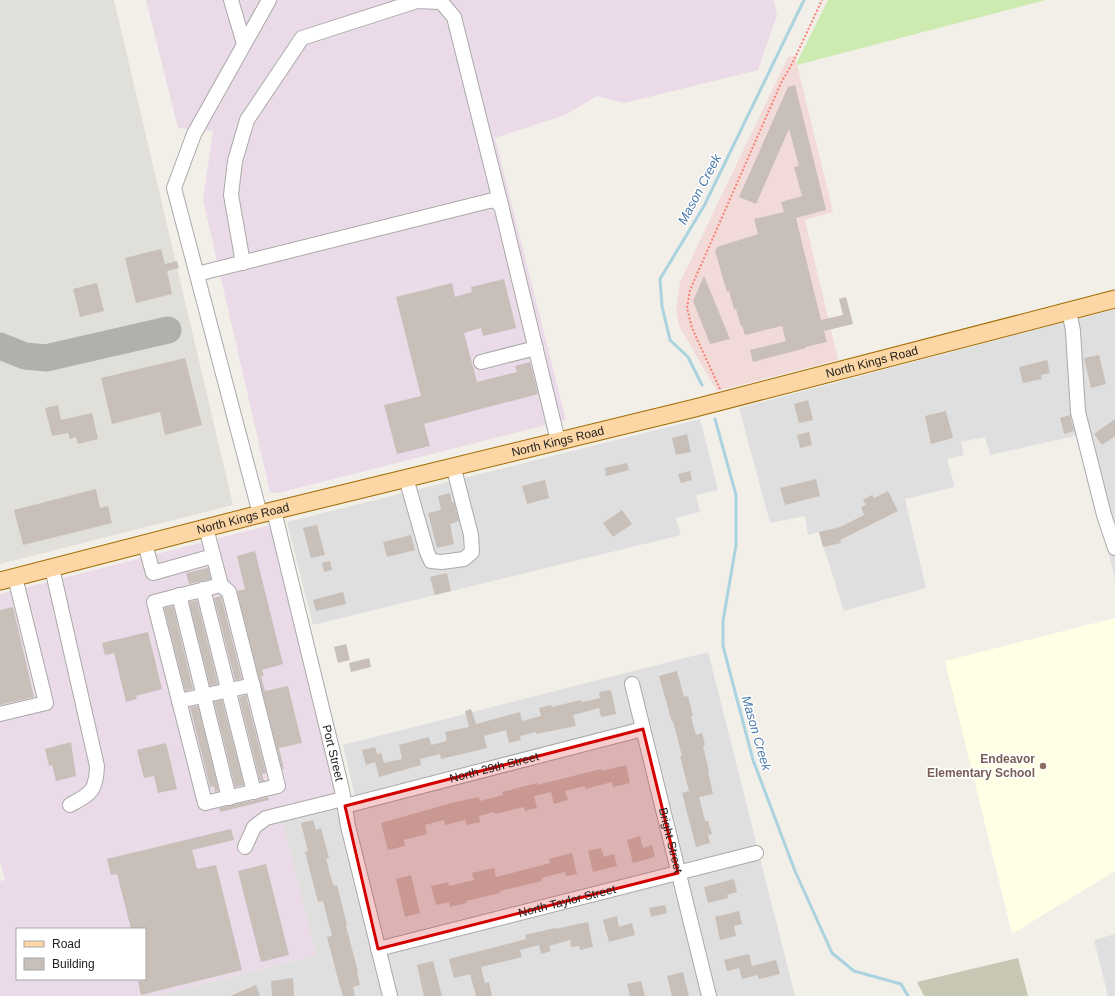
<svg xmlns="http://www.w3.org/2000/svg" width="1115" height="996" font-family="Helvetica,sans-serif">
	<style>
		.residential { fill: #e0dfdf }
		.commercial { fill: #f2dad9 }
		.industrial { fill: #ebdbe8; fill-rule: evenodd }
		.education { fill: #ffffe5 }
		.airport { fill: #e1dfda }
		.construction { fill: #c7c7b4 }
		.grass { fill: #cdebb0 }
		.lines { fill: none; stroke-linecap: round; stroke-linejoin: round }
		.stream { stroke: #aad3df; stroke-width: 3 }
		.taxiway { stroke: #b1b0ac; stroke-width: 27 }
		.building { fill: #c7bfb8 }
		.minor-casing { stroke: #a9a9a9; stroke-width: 16 }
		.major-casing { stroke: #a06b00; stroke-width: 19 }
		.path { stroke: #fa8072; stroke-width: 2; stroke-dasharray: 2 2; stroke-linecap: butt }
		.minor { stroke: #fff; stroke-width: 14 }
		.major { stroke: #fcd6a4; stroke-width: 17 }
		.marked { fill: #d40000; fill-opacity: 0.2; stroke: #d40000; stroke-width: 3; stroke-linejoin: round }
		.education-dot { fill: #8d6e63; stroke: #fff; stroke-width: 1.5 }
		.labels { text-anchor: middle; stroke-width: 3; stroke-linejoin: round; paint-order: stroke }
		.street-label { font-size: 12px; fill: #222; stroke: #fff }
		.education-label { font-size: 12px; font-weight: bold; fill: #785e54; stroke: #fff; text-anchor: end }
		.water-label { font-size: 13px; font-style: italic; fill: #4a7aab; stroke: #fff }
	</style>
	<rect width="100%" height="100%" fill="#f2efe9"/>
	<g class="residential">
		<polygon points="1115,309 1115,579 1079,435 990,455 985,437 961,442 964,455 947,459 955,487 905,499 926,588 844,611 819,532 808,535 805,516 770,523 739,408"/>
		<polygon points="700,419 718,490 696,495 700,512 676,518 681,535 313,625 287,522"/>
		<polygon points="708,652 795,996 155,996 316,955 282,820 356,802 343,745"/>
		<polygon points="1115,934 1115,996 1108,996 1094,940"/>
	</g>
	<polygon class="commercial" points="795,56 833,212 805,220 838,360 717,391 680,328 676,311 680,282 788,57"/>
	<g class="industrial">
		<polygon points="146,0 774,0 777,15 758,70 625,103 597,96 565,115 495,138 566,420 278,493 270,492 203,200 213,131 178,128"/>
		<path d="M 271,525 L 340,806 L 282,820 L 316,955 L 155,996 L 0,996 L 0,881 L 5,880 L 0,861 L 0,594 ZM 17,929 L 145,929 L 145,979 L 17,979 Z"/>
	</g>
	<polygon class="education" points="1115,618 1115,871 1012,934 945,661"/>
	<polygon class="airport" points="0,0 114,0 233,505 0,564"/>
	<polygon class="construction" points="1018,958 1028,996 924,996 917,982"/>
	<polygon class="grass" points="828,0 1046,0 797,65 797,62"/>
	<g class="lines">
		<g class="stream">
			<polyline points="702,385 688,357 670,340 662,306 660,279 704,206 804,0"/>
			<polyline points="715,419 736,495 736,545 723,621 723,646 753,760 795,871 832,953 854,971 901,984 908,996"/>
		</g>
		<polyline class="taxiway" points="0,346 25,356 46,358 168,330"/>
	</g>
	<g class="building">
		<polygon points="795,85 826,210 796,218 821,320 843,315 839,299 846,297 853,324 824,331 827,342 806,347 806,348 753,362 750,350 786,341 782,326 745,335 742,325 741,327 736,309 734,309 729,291 727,292 715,251 717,247 758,234 754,219 784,212 781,202 802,196 794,167 799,166 789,129 756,204 739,197 788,87"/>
		<polygon points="161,249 165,264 177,261 179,268 167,271 172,294 136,303 125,258"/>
		<polygon points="704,276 730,339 710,344 693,301"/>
		<polygon points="504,279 516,328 483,336 481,328 464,333 477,382 517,372 515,366 530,362 538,394 424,424 430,446 397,454 384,405 421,396 396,297 452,283 455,297 472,292 471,287"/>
		<polygon points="97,283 104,311 80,317 73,289"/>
		<polygon points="1099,355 1106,384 1091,388 1084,358"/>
		<polygon points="185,358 202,425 165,435 160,412 112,424 101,378"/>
		<polygon points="1047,360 1050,373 1041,375 1042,379 1023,383 1019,367"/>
		<polygon points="808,400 813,420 799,423 794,404"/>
		<polygon points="58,405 61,420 92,413 98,439 78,444 76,437 70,439 68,433 52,436 45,408"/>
		<polygon points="946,411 953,438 931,444 925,416"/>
		<polygon points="1070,415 1074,431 1064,434 1060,418"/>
		<polygon points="1115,419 1115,436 1102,445 1094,434"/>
		<polygon points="809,432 812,445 800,448 797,435"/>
		<polygon points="687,434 691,452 676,455 672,438"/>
		<polygon points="627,463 629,470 606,476 605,468"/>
		<polygon points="690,471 692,480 681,483 678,474"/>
		<polygon points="816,479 820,496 785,505 780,488"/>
		<polygon points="545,480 549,498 527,504 522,486"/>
		<polygon points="96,489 100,508 108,506 112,523 23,545 14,510"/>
		<polygon points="888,491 898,511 840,540 841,543 823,547 819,532 840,527 864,515 861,507 866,505 863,500 872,495 874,498"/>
		<polygon points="450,493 452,502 454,502 459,521 450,524 454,544 437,548 428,513 441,510 438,496"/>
		<polygon points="622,510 632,524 613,537 603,523"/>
		<polygon points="317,525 325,555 311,558 303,528"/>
		<polygon points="411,535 415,550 387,557 383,542"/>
		<polygon points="255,551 283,664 262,670 264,676 261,676 265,691 288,686 302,743 279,748 284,769 282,769 237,591 245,589 237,556"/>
		<polygon points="330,561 332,570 324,572 322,563"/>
		<polygon points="208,568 211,579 189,584 186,573"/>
		<polygon points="447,573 451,591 435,595 430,577"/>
		<polygon points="343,592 346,604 316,611 313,600"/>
		<polygon points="221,596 242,679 235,680 214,598"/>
		<polygon points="197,600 218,684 210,686 189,602"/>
		<polygon points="173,606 193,689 185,691 164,608"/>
		<polygon points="13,607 34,697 0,705 0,610"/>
		<polygon points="148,632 162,689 136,696 137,699 126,702 114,653 105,655 102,643"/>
		<polygon points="346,644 350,660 338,663 334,647"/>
		<polygon points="369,658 371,667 351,672 349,663"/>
		<polygon points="677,671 684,697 688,696 693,716 691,717 696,735 702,733 705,745 703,746 709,771 708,771 713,794 699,797 705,821 708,821 712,834 708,835 710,843 696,847 682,793 689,791 680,756 682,756 673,721 672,722 659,676"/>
		<polygon points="611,690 616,714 601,717 599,708 573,715 576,726 536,734 536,732 520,736 521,740 509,743 506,730 484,736 487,748 441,759 440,754 420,759 421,765 379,777 375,762 366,765 362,750 375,747 377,754 381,753 384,763 402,759 399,745 429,737 431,745 447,741 445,732 469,727 465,711 471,709 476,724 520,712 522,721 541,716 539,708 551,705 552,707 581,700 582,702 600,698 599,692"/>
		<polygon points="246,695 266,773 262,774 264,781 260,781 239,697"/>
		<polygon points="222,700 244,785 235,787 214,702"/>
		<polygon points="198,706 219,791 215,792 214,786 210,787 190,707"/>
		<polygon points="71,742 76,776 56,781 52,765 49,766 45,749"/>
		<polygon points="166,743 177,789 158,793 154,776 144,778 137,750"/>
		<polygon points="626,765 630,783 613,787 612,782 585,789 585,786 565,791 568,800 554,804 551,792 534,796 537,808 525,811 524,807 495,814 494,812 479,816 480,822 467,825 465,820 445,825 444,820 425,825 427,834 404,840 405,846 388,850 381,823 455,802 479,797 480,801 503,795 502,792 537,783 537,785 601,769 602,771"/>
		<polygon points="268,797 269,800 220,812 219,808"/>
		<polygon points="313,820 316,830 321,828 329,858 326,858 330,875 334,886 337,885 347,925 346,926 358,972 357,973 360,985 353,987 355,996 343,996 341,990 327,937 332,936 323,901 318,902 305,852 308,851 301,823"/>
		<polygon points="231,829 234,840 192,850 197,869 216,865 242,970 141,995 138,981 145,980 145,929 131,929 117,874 111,875 107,859"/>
		<polygon points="640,836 643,848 652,845 655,857 633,863 627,840"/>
		<polygon points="601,848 604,857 614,854 617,866 593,872 588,851"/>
		<polygon points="572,853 577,874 566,876 565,872 542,878 542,881 500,891 500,893 466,901 467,903 450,907 449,902 436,905 431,886 448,882 449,886 474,880 472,873 494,868 496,877 550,863 549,859"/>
		<polygon points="266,864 289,955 261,962 238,871"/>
		<polygon points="411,875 420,913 405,917 396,879"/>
		<polygon points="734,879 737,892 727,895 728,898 708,903 704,887"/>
		<polygon points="665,905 667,913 651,917 649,908"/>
		<polygon points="739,911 742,924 734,926 736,936 720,940 715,917"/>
		<polygon points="617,916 619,927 632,923 635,935 609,942 603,920"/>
		<polygon points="588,922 593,947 580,950 579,946 571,947 570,940 549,946 551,951 541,954 539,945 520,950 522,957 481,967 485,983 489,982 492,996 476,996 470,974 454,978 449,959 526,939 525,935 555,928 555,929"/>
		<polygon points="749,954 752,966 776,960 780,974 759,979 758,975 742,979 739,968 727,971 724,960"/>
		<polygon points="433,961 442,996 424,996 417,965"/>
		<polygon points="683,972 689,996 672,996 667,976"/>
		<polygon points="293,978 294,996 272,996 271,981"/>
		<polygon points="641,981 645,996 630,996 627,984"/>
		<polygon points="256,985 260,996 230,996"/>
	</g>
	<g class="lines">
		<defs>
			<g id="minor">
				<polyline points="231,0 244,44"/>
				<polyline points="243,263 231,195 235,161 247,120 302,38 417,1 441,2 454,17 501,205"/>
				<polyline points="197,274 493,200 501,205 558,441"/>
				<polyline points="1069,310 1073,331 1078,412 1104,515 1115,548"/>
				<polyline points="481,362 536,348"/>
				<polyline points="406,478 427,552 431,561 442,562 464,559 472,552 471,535 454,469 455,468"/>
				<path id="s1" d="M 274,511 L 342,790 L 348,826 L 390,996"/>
				<polyline points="260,514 174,188 194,134 269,0"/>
				<polyline points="206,528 221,585 229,592 278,786 205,803 154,602 221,585"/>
				<polyline points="145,544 153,573 213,556"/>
				<path d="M 52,568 L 97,766 C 96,792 91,793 70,805"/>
				<polyline points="203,589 254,792"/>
				<polyline points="179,595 229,798"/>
				<path id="s2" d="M 632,684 L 709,996"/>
				<polyline points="179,701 253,685"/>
				<polyline points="0,714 46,703 15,577"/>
				<path id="s3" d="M 345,806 L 643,729"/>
				<polyline points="245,847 254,827 266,818 343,799"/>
				<path id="s4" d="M 378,949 L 756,853"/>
			</g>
			<g id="major">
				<path id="s5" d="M 0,581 L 260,514 L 695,408 L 1115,299"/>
			</g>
		</defs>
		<use href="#minor" class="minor-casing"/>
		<use href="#major" class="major-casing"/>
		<polyline class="path" points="720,389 692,328 687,308 690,290 781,83 794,60 822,0"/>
		<use href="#minor" class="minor"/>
		<use href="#major" class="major"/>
	</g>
	<path class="marked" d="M 643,729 L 678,873 L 378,949 L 345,806 Z"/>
	<circle class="education-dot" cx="1043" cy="766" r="4"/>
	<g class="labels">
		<g class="street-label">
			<text dy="4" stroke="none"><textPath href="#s5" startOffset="899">North Kings Road</textPath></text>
			<text dy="4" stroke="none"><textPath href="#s5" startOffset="575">North Kings Road</textPath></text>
			<text dy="4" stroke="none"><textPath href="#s5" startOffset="251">North Kings Road</textPath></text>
			<text dy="4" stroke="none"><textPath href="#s1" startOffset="249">Port Street</textPath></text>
			<text dy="4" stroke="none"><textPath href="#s3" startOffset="154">North 29th Street</textPath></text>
			<text dy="4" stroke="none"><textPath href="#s2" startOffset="161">Bright Street</textPath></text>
			<text dy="4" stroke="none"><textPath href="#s4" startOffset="195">North Taylor Street</textPath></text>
		</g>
		<g class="education-label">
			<text x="1035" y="763">Endeavor<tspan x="1035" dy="14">Elementary School</tspan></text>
		</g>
		<g class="water-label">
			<text transform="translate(699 189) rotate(-62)" y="5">Mason Creek</text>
			<text transform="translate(757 733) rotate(74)" y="5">Mason Creek</text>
		</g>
	</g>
	<rect x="16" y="928" width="130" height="52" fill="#ffffff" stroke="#a7a7a7"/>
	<rect x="24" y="941" width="20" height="6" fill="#fcd6a4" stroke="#a7a7a7"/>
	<text x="52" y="948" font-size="12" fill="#222222">Road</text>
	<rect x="24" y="958" width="20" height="12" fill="#c7bfb8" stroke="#a7a7a7"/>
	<text x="52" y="968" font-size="12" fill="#222222">Building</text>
</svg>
